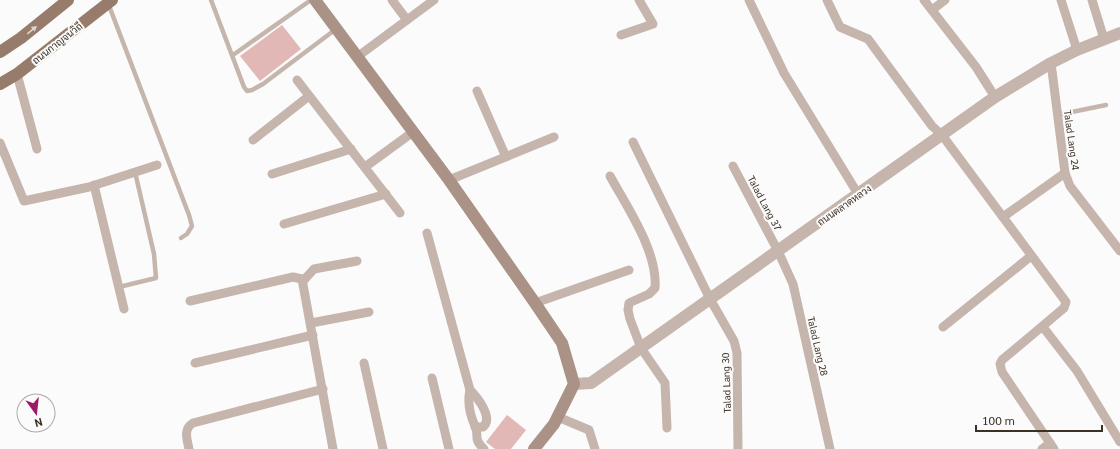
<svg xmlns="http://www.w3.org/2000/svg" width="1120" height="449" font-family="Georgia,Sarabun,serif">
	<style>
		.building { fill: #e1b8b6 }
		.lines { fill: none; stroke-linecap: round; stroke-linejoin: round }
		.service { stroke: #c5b5ac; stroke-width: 4.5 }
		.minor { stroke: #c5b5ac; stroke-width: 9 }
		.tertiary { stroke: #c5b5ac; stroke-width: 12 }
		.secondary { stroke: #aa9386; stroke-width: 12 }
		.primary { stroke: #977b6b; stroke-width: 12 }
		.oneway { fill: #ddd5d0 }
		.labels { text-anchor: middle; stroke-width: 4; stroke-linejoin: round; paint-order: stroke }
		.street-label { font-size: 10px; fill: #3c3126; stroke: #fbfbfb }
	</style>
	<rect width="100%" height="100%" fill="#fbfbfb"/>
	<g class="building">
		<polygon points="282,25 301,49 260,81 240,56"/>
		<polygon points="507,415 526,430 511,449 495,449 486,442"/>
	</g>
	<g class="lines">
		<g class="service">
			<polyline points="211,0 244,87 247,91 252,90 263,84 336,29"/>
			<polyline points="108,3 189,215 192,226 187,234 181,238"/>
			<polyline points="233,55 311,0"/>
			<polyline points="1057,115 1106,105"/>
			<polyline points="119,287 156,278 154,254 135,172"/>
		</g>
		<g class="minor">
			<polyline points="392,0 407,20"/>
			<polyline points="749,0 784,73 858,194"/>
			<polyline points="827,0 840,27 868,39 932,126 942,135 1066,302 1064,308 1002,360 1000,364 1002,372 1054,449"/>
			<polyline points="924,0 976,67 995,97"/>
			<polyline points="1061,0 1077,50"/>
			<polyline points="1092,0 1104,39"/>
			<polyline points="932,10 945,0"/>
			<polyline points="621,35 653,24 639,0"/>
			<polyline points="357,57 434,0"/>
			<polyline points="1051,63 1065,173 1070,186 1120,251"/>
			<polyline points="17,74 37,149"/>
			<polyline points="297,80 400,213"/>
			<polyline points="477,91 506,157"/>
			<polyline points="253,140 309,96"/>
			<polyline points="633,142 710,299 734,341 737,353 738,449"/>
			<polyline points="0,143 24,201 89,187 157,165"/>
			<polyline points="733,166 778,251 793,284 830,449"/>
			<polyline points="365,167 413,132"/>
			<polyline points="272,174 351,149"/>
			<path d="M 610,176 C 627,207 658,252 655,288 L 649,294 L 629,303 L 628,310 L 630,319 L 641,348 L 665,383 L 667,428"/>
			<polyline points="449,180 554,137"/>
			<polyline points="94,185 124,309"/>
			<polyline points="1003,217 1065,173"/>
			<polyline points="284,224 386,194"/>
			<path d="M 427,233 L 470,390 C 467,403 470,415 475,426 C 480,436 472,438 484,449"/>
			<polyline points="303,281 314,269 357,261"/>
			<polyline points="190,301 293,277 302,279 333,449"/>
			<polyline points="535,303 629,270"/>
			<polyline points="311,323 369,312"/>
			<polyline points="943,327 1031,256"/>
			<polyline points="1043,327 1077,371 1120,442"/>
			<polyline points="195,363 313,335"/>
			<polyline points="364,363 383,449"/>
			<polyline points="432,378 449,449"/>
			<path d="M 470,390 C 477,397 494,418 483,427 L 475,427"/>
			<polyline points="558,417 589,430 595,449"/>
			<path d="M 189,449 C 187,439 183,429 193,423 L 323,389"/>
			<polyline points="1042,449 1050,443"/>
		</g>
		<polyline class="tertiary" points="574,384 591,383 995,97 1051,63 1077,50 1120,33"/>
		<polyline class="secondary" points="315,0 449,180 535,303 562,343 574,384 554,424 534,449"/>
		<g class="primary">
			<polyline points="0,52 21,38 68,0"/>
			<polyline points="0,84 17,74 112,0"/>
		</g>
	</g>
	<defs><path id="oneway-solid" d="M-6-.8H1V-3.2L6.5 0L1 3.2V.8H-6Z"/></defs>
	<use class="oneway" href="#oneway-solid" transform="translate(32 30) rotate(-39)"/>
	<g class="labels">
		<g class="street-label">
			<text transform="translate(57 43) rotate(-38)" y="4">ถนนกาญจนวิถี</text>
			<text transform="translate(1072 140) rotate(82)" y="4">Talad Lang 24</text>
			<text transform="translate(765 203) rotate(62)" y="4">Talad Lang 37</text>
			<text transform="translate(844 205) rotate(-35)" y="4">ถนนตลาดหลวง</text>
			<text transform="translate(818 346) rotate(77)" y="4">Talad Lang 28</text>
			<text transform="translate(726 383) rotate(-92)" y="4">Talad Lang 30</text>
		</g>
	</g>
	<g transform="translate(36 413) rotate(165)"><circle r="19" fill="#fbfbfb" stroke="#afaaa6"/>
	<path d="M0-3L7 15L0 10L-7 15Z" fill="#9d196a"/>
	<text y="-6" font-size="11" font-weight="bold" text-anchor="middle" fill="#3c3126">N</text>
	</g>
	<path d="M976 425v6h126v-6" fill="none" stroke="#3c3126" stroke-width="2"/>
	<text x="982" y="425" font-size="12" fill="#3c3126" stroke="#fbfbfb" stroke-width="3" paint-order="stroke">100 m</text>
</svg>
